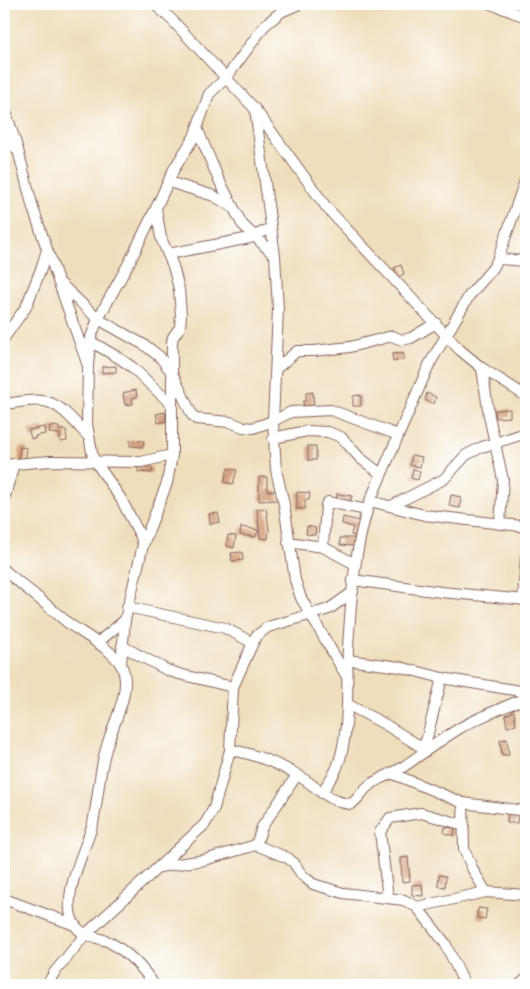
<svg xmlns="http://www.w3.org/2000/svg" width="530" height="989" font-family="Pangolin,sans-serif">
	<style>
		.building { fill: #d39e7a }
		.lines { fill: none; stroke-linecap: round; stroke-linejoin: round }
		.minor-casing { stroke: #84625e; stroke-width: 12 }
		.minor { stroke: #fff; stroke-width: 10 }
	</style>
	<rect width="100%" height="100%" fill="#fff"/>
	<filter id="ink" filterUnits="userSpaceOnUse"><feTurbulence type="fractalNoise" baseFrequency=".02" numOctaves="2"/><feDisplacementMap in="SourceGraphic" scale="10" xChannelSelector="R" yChannelSelector="G"/><feConvolveMatrix kernelMatrix="1 2 1 2 8 2 1 2 1" color-interpolation-filters="sRGB"/></filter>
	<filter id="wash" filterUnits="userSpaceOnUse"><feTurbulence type="fractalNoise" baseFrequency=".0096" numOctaves="4" result="noise"/><feDisplacementMap in="SourceGraphic" scale="20" xChannelSelector="R" yChannelSelector="G"/><feGaussianBlur stdDeviation="1.12" result="paint"/><feColorMatrix in="noise" values="0 0 0 0 0 0 0 0 0 0 0 0 0 0 0 0 0 1.4 0 .05"/><feComposite in="paint" operator="in"/></filter>
	<g filter="url(#wash)">
		<rect width="100%" height="100%" fill="#efdebc"/>
		<g id="blocks">
			<g class="building">
				<polygon points="401,265 404,274 398,277 394,268"/>
				<polygon points="403,353 404,359 393,362 392,354"/>
				<polygon points="116,366 116,372 102,373 102,367"/>
				<polygon points="136,390 137,397 132,398 133,404 125,405 123,393"/>
				<polygon points="313,392 314,409 304,410 303,401 306,401 306,393"/>
				<polygon points="427,393 436,397 434,404 425,400"/>
				<polygon points="361,395 361,406 353,406 353,396"/>
				<polygon points="510,409 510,417 496,418 495,410"/>
				<polygon points="165,412 166,421 158,423 156,414"/>
				<polygon points="50,426 59,427 59,430 66,430 67,441 60,442 60,434 49,433"/>
				<polygon points="44,427 45,434 35,436 36,438 31,439 29,430"/>
				<polygon points="130,440 144,441 143,447 130,446"/>
				<rect x="308" y="446" width="8" height="14"/>
				<polygon points="20,447 27,448 25,461 18,461"/>
				<polygon points="412,455 422,457 420,467 410,465"/>
				<polygon points="138,467 152,467 152,473 138,472"/>
				<polygon points="228,468 237,470 233,484 224,482"/>
				<polygon points="413,469 420,471 418,480 411,478"/>
				<polygon points="259,477 267,477 267,491 277,491 278,500 259,501"/>
				<polygon points="297,492 310,493 309,500 305,500 305,509 297,509"/>
				<polygon points="337,494 352,496 349,504 336,499"/>
				<polygon points="451,495 461,497 460,508 449,506"/>
				<polygon points="266,508 269,529 268,539 260,538 257,509"/>
				<polygon points="218,513 220,522 210,524 209,514"/>
				<polygon points="343,517 359,521 356,536 351,535 353,527 342,524"/>
				<polygon points="307,526 316,528 315,535 306,534"/>
				<polygon points="241,527 258,530 256,537 240,535"/>
				<polygon points="228,535 236,536 234,548 227,546"/>
				<polygon points="340,538 355,538 355,546 340,545"/>
				<polygon points="242,552 243,560 232,561 231,553"/>
				<polygon points="514,711 516,725 507,727 505,715"/>
				<polygon points="507,739 509,755 502,755 500,740"/>
				<polygon points="508,814 518,815 517,823 507,823"/>
				<polygon points="445,827 455,828 454,836 444,833"/>
				<polygon points="408,857 410,881 402,882 401,858"/>
				<polygon points="439,875 446,876 445,887 438,886"/>
				<polygon points="422,884 423,896 412,895 412,885"/>
				<polygon points="478,908 487,909 485,919 477,918"/>
			</g>
		</g>
	</g>
	<g filter="url(#ink)">
		<use href="#blocks" fill-opacity="0" stroke="#84625e" stroke-width="1"/>
		<g class="lines">
			<defs>
				<g id="minor">
					<polyline points="155,4 172,20 255,109 327,208 460,350 482,368 526,396"/>
					<polyline points="491,4 526,17"/>
					<polyline points="4,106 18,150 33,208 47,249 88,366 87,424 93,458 121,499 141,537 143,545 125,620 121,664"/>
					<polyline points="255,109 275,256 278,309 273,421 276,470 284,504 295,580 301,598 347,677"/>
					<polyline points="197,128 218,178 242,224 275,256"/>
					<polyline points="4,139 18,150"/>
					<polyline points="169,182 214,196 232,207"/>
					<polyline points="168,254 250,238 271,228"/>
					<polyline points="498,259 526,261"/>
					<polyline points="58,281 98,319 146,346 160,357 172,373 192,415 196,419 230,422 243,427 253,428 273,421 291,412 331,410 398,435"/>
					<polyline points="4,338 26,307 41,269 47,250"/>
					<polyline points="90,341 119,358 132,367 171,404"/>
					<polyline points="88,365 91,337 98,319 130,261 156,208"/>
					<polyline points="482,368 489,416 503,480 500,524"/>
					<polyline points="276,369 297,351 314,351 350,347 392,336 402,340 411,338 436,323"/>
					<path d="M 4,404 C 16,403 31,399 43,401 C 61,403 76,424 88,436"/>
					<polyline points="273,438 307,431 328,432 341,437 360,458 381,474"/>
					<polyline points="4,465 50,461 141,462 172,455"/>
					<polyline points="4,499 14,464"/>
					<polyline points="370,501 424,515 521,526 526,529"/>
					<polyline points="391,506 444,479 466,455 482,447 526,433"/>
					<polyline points="288,542 323,547 355,564"/>
					<polyline points="143,545 167,483 172,455 172,342 173,337 180,327 181,315 179,289 173,266 161,238 156,208 174,169 194,137 209,94 226,78 265,25 281,12 299,4"/>
					<polyline points="323,547 326,505 328,502 367,510"/>
					<path d="M 4,570 C 25,587 47,605 68,623 C 83,634 113,650 121,665 C 134,688 112,725 106,749 C 99,773 98,799 93,823 C 86,850 58,899 75,925 C 84,939 99,936 111,943 C 128,953 144,969 154,985"/>
					<polyline points="353,580 441,592 526,600"/>
					<polyline points="523,600 526,556"/>
					<polyline points="127,607 225,628 253,643"/>
					<polyline points="97,643 125,620"/>
					<polyline points="122,646 167,670 179,674 233,687"/>
					<polyline points="348,660 400,667 442,678 526,692"/>
					<polyline points="347,704 386,725 426,750"/>
					<polyline points="424,749 442,678"/>
					<path d="M 230,750 C 252,753 276,763 296,774 C 314,784 329,803 351,804 C 359,799 362,790 370,785 C 380,777 393,774 403,767 C 422,754 440,740 460,728 C 481,716 504,707 526,698"/>
					<polyline points="391,773 463,803 526,811"/>
					<path d="M 322,793 C 326,785 332,778 336,770 C 351,735 346,686 348,648 C 351,599 354,549 370,501 L 429,365 L 469,296 L 493,268 L 498,259 L 526,178"/>
					<polyline points="463,803 464,849 473,870 486,892"/>
					<polyline points="256,845 288,858 294,863 302,875 313,884 343,893 404,900 417,907 445,943 465,985"/>
					<polyline points="159,867 204,860 256,845 262,827 297,775"/>
					<polyline points="388,898 380,832 390,818 421,813 464,825"/>
					<polyline points="4,899 75,925"/>
					<polyline points="417,907 486,892 526,895"/>
					<polyline points="47,985 54,973 85,935 205,824 214,808 230,750 233,687 256,636 268,627 329,609 353,592"/>
					<polyline points="519,985 526,979"/>
				</g>
			</defs>
			<use href="#minor" class="minor-casing"/>
			<use href="#minor" class="minor"/>
		</g>
	</g>
	<rect width="530" height="989" fill="none" stroke="#fff" stroke-width="20"/>
</svg>
